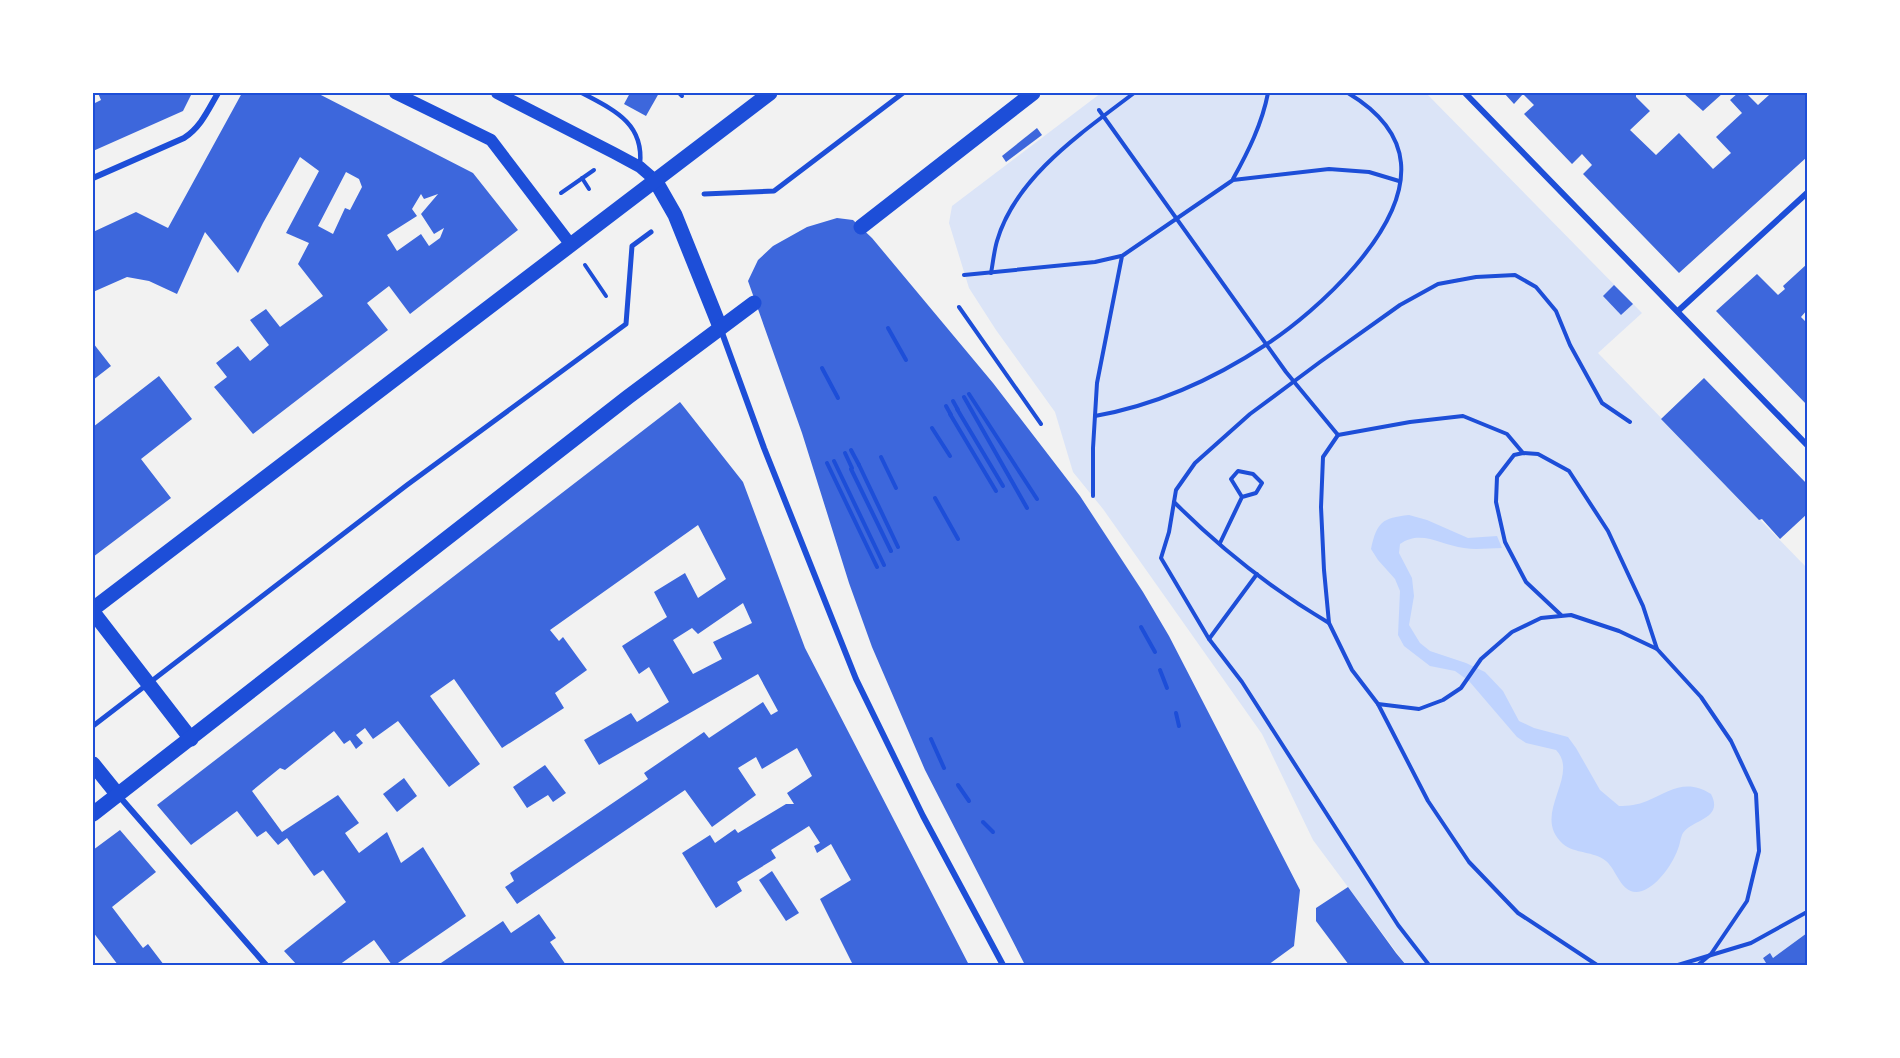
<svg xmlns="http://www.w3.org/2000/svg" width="1900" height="1058" font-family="Cabin,sans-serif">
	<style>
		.green { fill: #dbe4f7 }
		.water { fill: #bfd3fe }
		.building { fill: #3d67dc; fill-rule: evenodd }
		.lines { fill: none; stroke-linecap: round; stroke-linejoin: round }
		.path { stroke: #1d4ed8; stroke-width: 4 }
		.service { stroke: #1d4ed8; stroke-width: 4.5 }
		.pedestrian { stroke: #1d4ed8; stroke-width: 5 }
		.minor { stroke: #1d4ed8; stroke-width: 6 }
		.secondary { stroke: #1d4ed8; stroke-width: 12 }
		.primary { stroke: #1d4ed8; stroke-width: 15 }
		.neatline { fill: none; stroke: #1d4ed8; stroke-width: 2 }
	</style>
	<rect width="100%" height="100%" fill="#f2f2f2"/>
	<polygon class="green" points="1101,93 1426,93 1642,313 1598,353 1807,568 1807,933 1773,958 1770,954 1763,957 1766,963 1763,965 1756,963 1753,965 1406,965 1313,840 1262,734 1103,509 1073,472 1055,412 996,330 969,288 949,223 952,206"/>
	<path class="water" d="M 1409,515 L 1427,520 L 1468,538 L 1497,536 L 1502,548 C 1489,548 1476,550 1464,548 C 1441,545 1421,529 1400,544 L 1399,553 L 1412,578 L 1414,596 L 1409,625 L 1420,643 L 1430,651 L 1466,663 L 1485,672 L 1503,691 L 1519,721 L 1534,728 L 1568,737 L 1576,748 L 1600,790 L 1619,806 C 1628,806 1638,805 1647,801 C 1670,791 1686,778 1711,794 C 1724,819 1693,819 1683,833 C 1681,836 1680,843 1679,846 C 1674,862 1659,885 1642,891 C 1621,897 1618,871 1606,861 C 1594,851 1575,854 1563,844 C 1530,815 1581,776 1556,750 L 1526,743 L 1517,737 L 1469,681 L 1455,671 L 1430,666 L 1404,646 L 1398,635 L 1400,591 L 1395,579 L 1378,560 L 1371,549 C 1377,522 1382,518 1409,515 Z"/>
	<g class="building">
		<polygon points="98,93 192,93 183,111 93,151 93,104 101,100"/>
		<path d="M 242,93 L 317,93 L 473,173 L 518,230 L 410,314 L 389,286 L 367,303 L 388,330 L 253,434 L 214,387 L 227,377 L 216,363 L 238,346 L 250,361 L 269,345 L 250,320 L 266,309 L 280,327 L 323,296 L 298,264 L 309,243 L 286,233 L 319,171 L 300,157 L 263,223 L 238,273 L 205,232 L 177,294 L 149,281 L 127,277 L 93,292 L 93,232 L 136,212 L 168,228 ZM 346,172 L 359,179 L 362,187 L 350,210 L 345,208 L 333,234 L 318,226 ZM 421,194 L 424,199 L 438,194 L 421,214 L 434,234 L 444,228 L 440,238 L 429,246 L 421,234 L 397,251 L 387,235 L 417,216 L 412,209 Z"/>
		<polygon points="630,93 659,93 646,116 624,104"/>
		<polygon points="1504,93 1636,93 1636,97 1650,111 1630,130 1656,155 1679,133 1713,169 1731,153 1716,137 1742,113 1730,100 1738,93 1746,93 1758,105 1769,95 1767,93 1807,93 1807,157 1679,273 1583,174 1592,165 1582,154 1572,164 1524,114 1534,105 1523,94 1514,104"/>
		<polygon points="1683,93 1723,93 1703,111"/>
		<polygon points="1037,128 1042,135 1006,162 1002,156"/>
		<polygon points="837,218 853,220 872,238 993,383 1080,496 1143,592 1169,636 1300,890 1294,946 1268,965 1025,965 925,770 872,647 849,583 802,433 748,281 758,260 773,246 807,227"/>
		<polygon points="1807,264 1807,292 1805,295 1807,297 1807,310 1801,317 1807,323 1807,405 1716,311 1757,274 1778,295 1785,289 1783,286"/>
		<polygon points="1614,285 1633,304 1621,315 1603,296"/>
		<polygon points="93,343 111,366 93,380"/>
		<polygon points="159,376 192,419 141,459 171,498 93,557 93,427"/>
		<polygon points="1704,378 1807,484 1807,514 1780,539 1762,519 1759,520 1661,419"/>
		<path d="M 680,402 L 743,482 L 805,648 L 969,965 L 853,965 L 820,899 L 851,880 L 831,844 L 817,853 L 814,846 L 820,843 L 809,826 L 771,850 L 776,858 L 737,882 L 742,891 L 716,908 L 682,853 L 710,835 L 715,843 L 735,829 L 738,833 L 786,804 L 794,804 L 787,793 L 812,776 L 797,748 L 762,769 L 756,757 L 738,768 L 756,795 L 712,827 L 685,790 L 517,904 L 505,887 L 514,881 L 510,873 L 648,779 L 644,773 L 704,732 L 709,738 L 763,702 L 771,715 L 778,711 L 758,674 L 599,765 L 584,740 L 631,713 L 637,722 L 669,702 L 649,667 L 639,674 L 622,646 L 667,617 L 654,592 L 685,573 L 698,598 L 726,579 L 698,525 L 550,630 L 559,641 L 563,637 L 587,670 L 555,693 L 564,708 L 502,748 L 454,679 L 430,696 L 480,764 L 449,787 L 398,721 L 373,739 L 365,728 L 356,735 L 363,743 L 356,749 L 350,740 L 344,744 L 334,731 L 285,770 L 280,768 L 252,791 L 282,832 L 338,795 L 359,823 L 345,833 L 359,853 L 387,832 L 401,863 L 423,847 L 466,916 L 395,965 L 392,965 L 374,940 L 339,965 L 297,965 L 284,951 L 346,902 L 323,870 L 314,876 L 287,838 L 278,845 L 266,831 L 257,837 L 237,811 L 191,845 L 157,805 ZM 743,603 L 752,623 L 713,642 L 722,659 L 693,674 L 673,640 L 692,628 L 698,634 Z"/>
		<polygon points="545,765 566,793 553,802 548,795 527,808 513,787"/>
		<polygon points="404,778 417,796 397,812 383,794"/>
		<polygon points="120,830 156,872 112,907 143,948 148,944 164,965 118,965 93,932 93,850"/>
		<polygon points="772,871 799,913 786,921 759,880"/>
		<polygon points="1348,887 1396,953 1406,965 1349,965 1316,921 1316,908"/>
		<polygon points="539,914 556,938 550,942 566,965 438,965 503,921 511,933"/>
		<polygon points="1807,933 1807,965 1763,965 1766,963 1763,958 1770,953 1773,958"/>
	</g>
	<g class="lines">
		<g class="path">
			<polyline points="679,93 682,96"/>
			<polyline points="1099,110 1286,372 1338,435 1410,422 1463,416 1507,434 1523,453"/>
			<polyline points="582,178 589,189"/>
			<path d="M 1233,179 C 1248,152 1262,124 1268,93"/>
			<polyline points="561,193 594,170"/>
			<polyline points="585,265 606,296"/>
			<path d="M 991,273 C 993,263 994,251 997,241 C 1016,176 1083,132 1134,93"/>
			<polyline points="964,275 1095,262 1121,256"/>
			<polyline points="959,307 1041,424"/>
			<polyline points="888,328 906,360"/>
			<polyline points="822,368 838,398"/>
			<polyline points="969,394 1037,499"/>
			<polyline points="964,397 1027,508"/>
			<polyline points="953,401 958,410"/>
			<polyline points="946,406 951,415"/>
			<polyline points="957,409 1003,486"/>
			<polyline points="950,414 996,491"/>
			<path d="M 1095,416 C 1157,405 1214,379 1267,344 C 1317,311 1407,230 1401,163 C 1398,131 1373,108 1348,93"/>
			<polyline points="932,428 950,456"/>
			<polyline points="1338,435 1323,457 1321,507 1324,570 1329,623 1352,670 1378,704 1428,801 1469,862 1518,913 1597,965"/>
			<polyline points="851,450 859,465"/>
			<polyline points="845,453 852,468"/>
			<polyline points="881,457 896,488"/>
			<polyline points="834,461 884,565"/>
			<polyline points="827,463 877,567"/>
			<polyline points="859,465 898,547"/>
			<polyline points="851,469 891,551"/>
			<polyline points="1093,496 1093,448 1097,383 1122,256 1233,180 1329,169 1369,172 1399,181"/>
			<polyline points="935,498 958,539"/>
			<path d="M 1174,502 C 1220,548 1273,590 1329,623"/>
			<polyline points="1220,543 1242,497 1256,493 1262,483 1253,474 1238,471 1231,479 1242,497"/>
			<polyline points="1561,615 1526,582 1505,542 1496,502 1497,477 1514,455 1523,453 1538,454 1569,471 1608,531 1643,606 1657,649"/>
			<polyline points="1141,627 1155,652"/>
			<polyline points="1209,639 1257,574"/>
			<polyline points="1160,670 1167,688"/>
			<polyline points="1378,704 1419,709 1443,700 1461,688 1481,659 1512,632 1541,618 1571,615 1619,631 1657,649 1701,697 1731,741 1756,794 1759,851 1747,901 1711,954 1698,965"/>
			<polyline points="1176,713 1179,726"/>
			<polyline points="931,739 944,768"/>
			<polyline points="958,785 969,801"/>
			<polyline points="983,822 993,832"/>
			<polyline points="1429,965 1398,925 1242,682 1209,639 1161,558 1169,532 1176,490 1195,463 1250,414 1320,362 1400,305 1438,284 1476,277 1515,275 1536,287 1556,311 1570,345 1602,403 1630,422"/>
			<polyline points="1678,965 1751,943 1807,912"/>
		</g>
		<path class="service" d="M 582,93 C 614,110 644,123 640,164"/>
		<g class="pedestrian">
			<polyline points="704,194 774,191 903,93"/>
			<polyline points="93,726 407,485 626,324 632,246 651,232"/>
		</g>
		<g class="minor">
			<polyline points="1465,93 1807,445"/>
			<path d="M 93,178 L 184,138 C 201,127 208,110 218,93"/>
			<polyline points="1678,311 1807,193"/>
			<polyline points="721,330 764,448 856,679 923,816 1003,965"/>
			<polyline points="119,796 266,965"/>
		</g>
		<g class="secondary">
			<polyline points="395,93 491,140 571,245"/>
			<polyline points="497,93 614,153 640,167 655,180"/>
		</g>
		<g class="primary">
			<polyline points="655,180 675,215 720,327"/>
			<polyline points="861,227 1033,93"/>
			<polyline points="93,609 770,93"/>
			<polyline points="93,612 191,739"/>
			<polyline points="93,764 118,795"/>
			<polyline points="93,814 628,397 754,303"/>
		</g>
	</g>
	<rect width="1900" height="1058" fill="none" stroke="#ffffff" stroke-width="189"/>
	<rect x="94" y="94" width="1712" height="870" class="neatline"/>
</svg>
